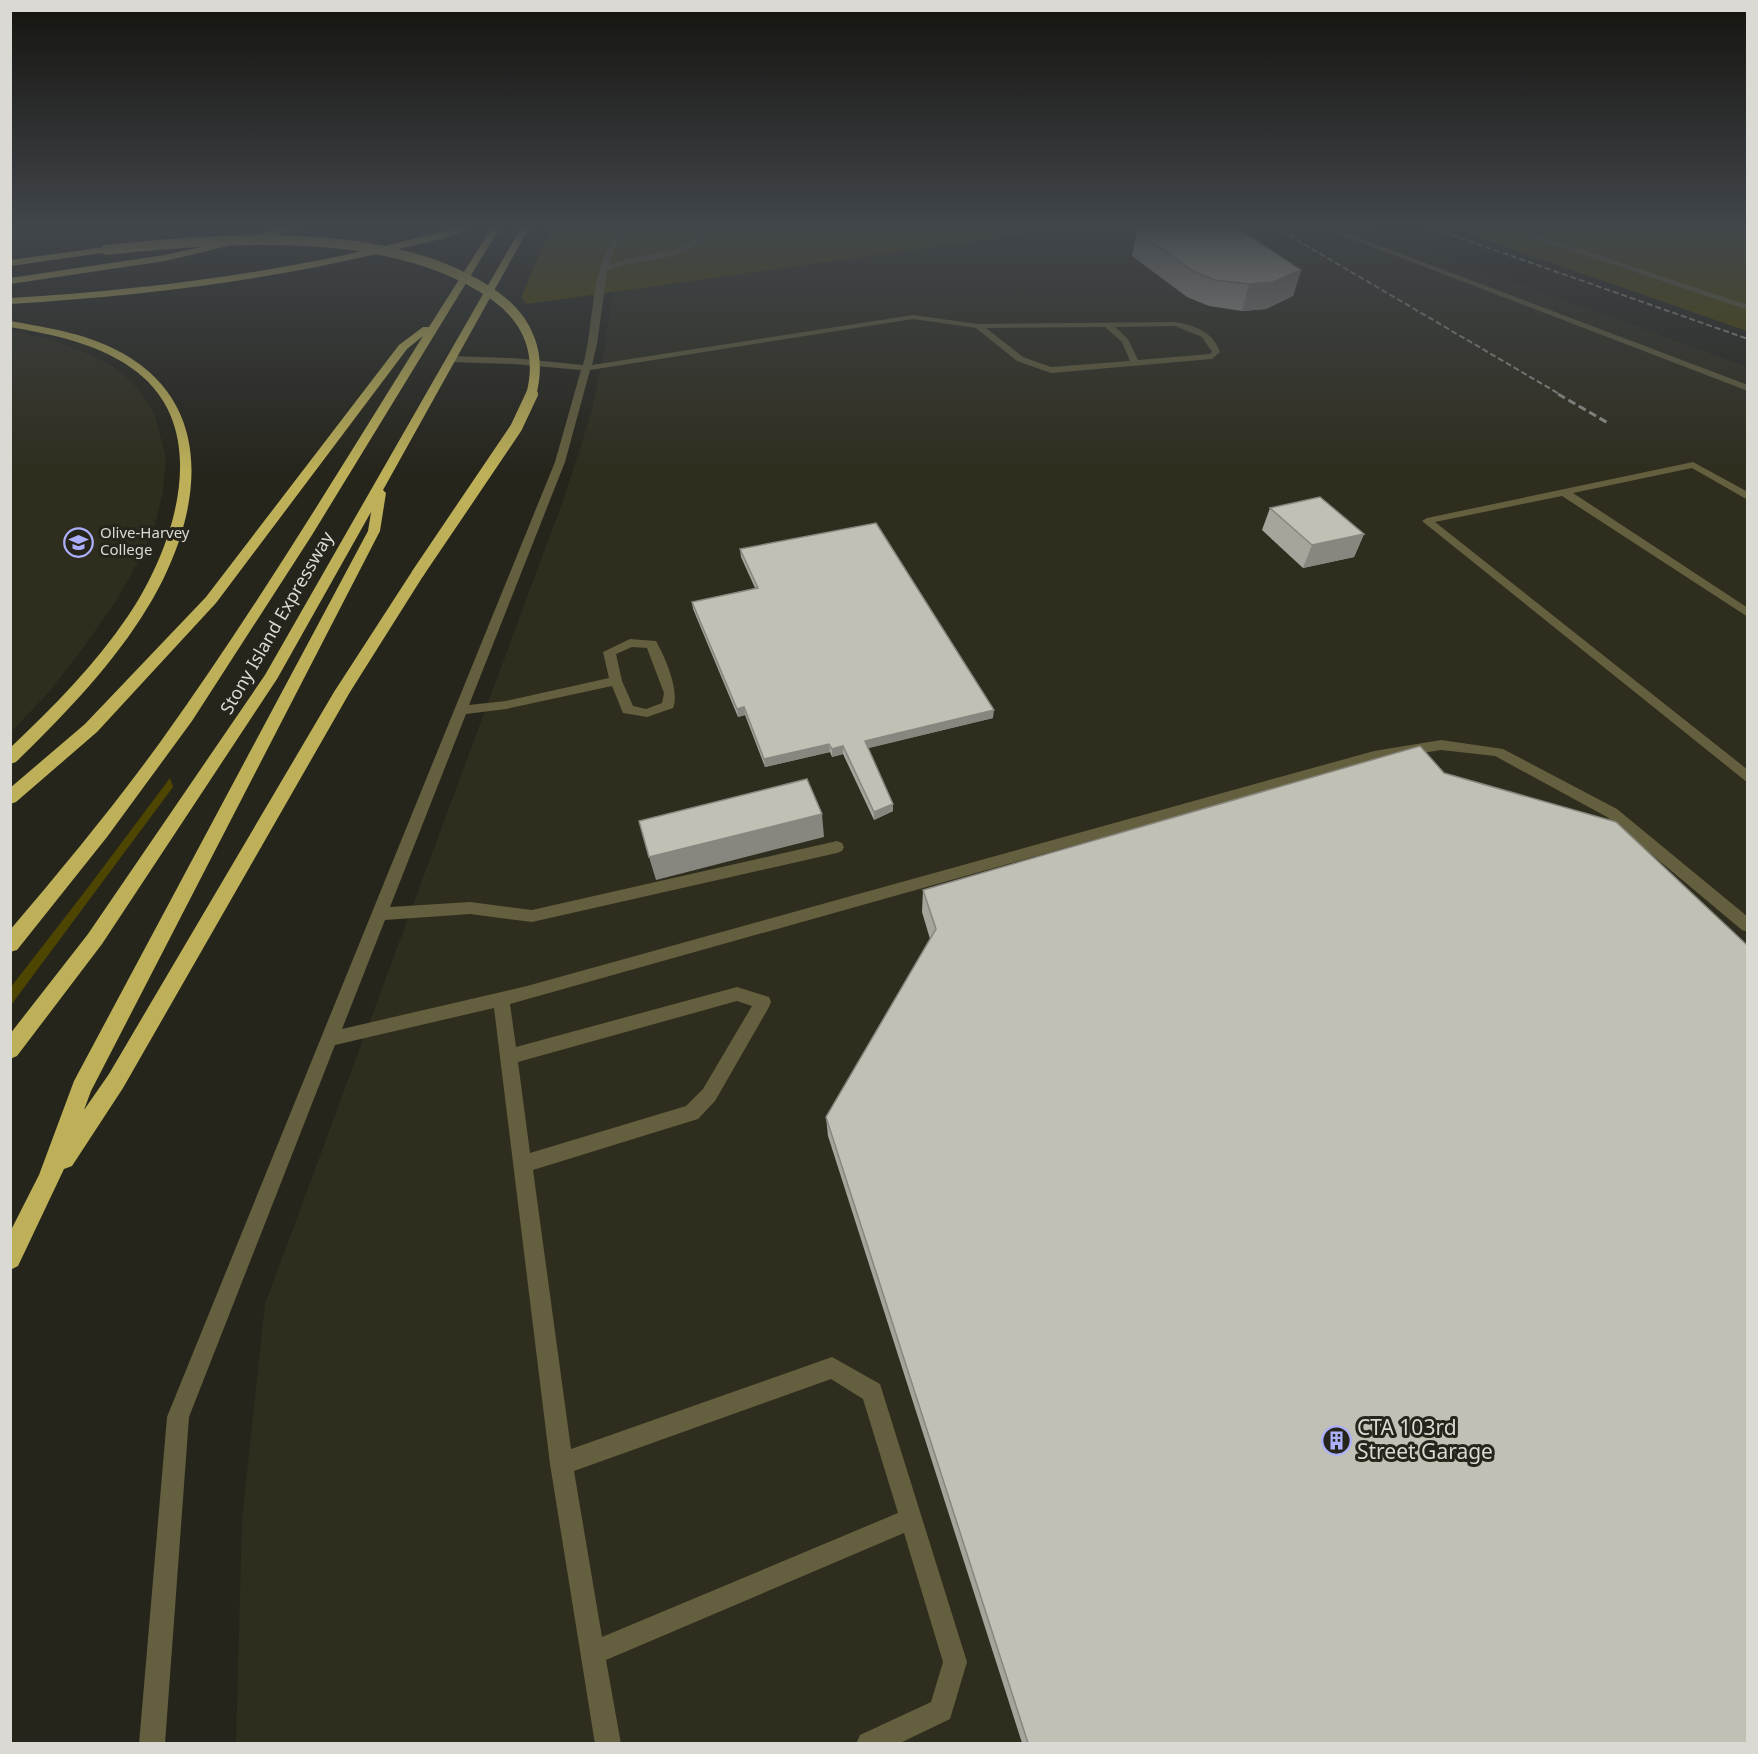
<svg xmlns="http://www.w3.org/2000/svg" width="1758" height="1754" font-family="'Noto Sans',sans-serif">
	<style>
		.built { fill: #2f2d1e }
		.green { fill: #4e4600 }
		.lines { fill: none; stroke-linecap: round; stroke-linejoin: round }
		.lane { fill: #645f3e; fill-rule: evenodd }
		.highway { fill: #bdb058; fill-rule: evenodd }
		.rail-far1 { stroke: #93928b; stroke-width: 2; stroke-dasharray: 6 3; stroke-linecap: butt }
		.rail { stroke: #93928b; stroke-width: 3; stroke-dasharray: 8 4; stroke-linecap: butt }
		.highway-bridge-far1 { stroke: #bdb058; stroke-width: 10 }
		.highway-bridge { stroke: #bdb058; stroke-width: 12 }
		.wall { fill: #a6a59c }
		.shaded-wall { fill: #87867f }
		.building { fill: #c1c0b5; stroke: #87867f; stroke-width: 1.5 }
		.labels { text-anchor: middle; stroke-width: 6; stroke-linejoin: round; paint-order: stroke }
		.far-poi-label { font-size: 15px; fill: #dad9d3; stroke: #26251c; text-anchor: start }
		.street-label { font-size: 18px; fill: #dad9d3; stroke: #26251c }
		.near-poi-label { font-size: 21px; fill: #dad9d3; stroke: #26251c; text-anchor: start }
	</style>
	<rect width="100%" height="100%" fill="#26251c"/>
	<g class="built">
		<polygon points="1083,226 1361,226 1747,367 1747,1743 236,1744 242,1518 265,1304 562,503 591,414 605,348 613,291"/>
		<polygon points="11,331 59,342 93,356 117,369 137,388 154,413 166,457 163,492 155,525 140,559 116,601 88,641 50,691 11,732"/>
	</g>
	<g class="green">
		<polygon points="551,226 1083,226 527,304 521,298"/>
		<polygon points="1446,226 1747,226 1747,331"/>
		<polygon points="170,778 173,787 11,1005 11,987 90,885"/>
	</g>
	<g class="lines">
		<g class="lane">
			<path d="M 625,226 L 632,226 L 614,249 L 609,265 L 631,258 L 677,249 L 698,236 L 684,226 L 698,229 L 706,236 C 682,264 638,256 607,271 L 597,344 L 592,365 L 913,315 L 978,324 L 1175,322 C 1196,326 1212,331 1220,352 L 1212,359 L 1051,373 L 1017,361 L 976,328 L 913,319 L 590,370 L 565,462 L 469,705 L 506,701 L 609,678 L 603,652 L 630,639 L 656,641 C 665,657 680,691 673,708 L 647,717 L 623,713 L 612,686 L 506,709 L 466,714 L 390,907 L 470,902 L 532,910 L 837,841 L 842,843 L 844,847 L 842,851 L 837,853 L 532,922 L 470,914 L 385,920 L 342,1029 L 527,986 L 1374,751 L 1441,740 L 1503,749 L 1617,809 L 1748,917 L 1748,932 L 1742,930 L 1607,817 L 1495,756 L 1441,750 L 1374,761 L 510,1004 L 516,1047 L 737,987 L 769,997 L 771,1002 L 769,1007 L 715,1101 L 698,1119 L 533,1170 L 571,1449 L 832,1357 L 880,1384 L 967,1662 L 950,1719 L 898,1744 L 856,1744 L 860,1735 L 931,1702 L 943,1662 L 904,1533 L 606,1660 L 621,1744 L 595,1744 L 550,1464 L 494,1008 L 335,1045 L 189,1417 L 165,1744 L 139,1744 L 167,1417 L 555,462 L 581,370 L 513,364 L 451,362 L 447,359 L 451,356 L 513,358 L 583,365 C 593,330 591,278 608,249 C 612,241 619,233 625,226 ZM 1175,326 L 1202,337 L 1212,352 L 1210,354 L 1138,360 L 1128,339 L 1115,327 ZM 1105,327 L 1122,342 L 1130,361 L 1051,367 L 1023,357 L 986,328 ZM 632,647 L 647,648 L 664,693 L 662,703 L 646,709 L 633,706 L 622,681 L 616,654 ZM 737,1001 L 752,1006 L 703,1089 L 686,1106 L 530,1153 L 518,1062 ZM 831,1379 L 863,1399 L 898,1513 L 602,1637 L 574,1471 Z"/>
			<polygon points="1318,226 1328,226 1748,385 1748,391"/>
			<polygon points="1499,226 1510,226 1748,305 1748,310"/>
			<polygon points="1693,462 1748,492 1748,500 1692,468 1573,493 1748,608 1748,617 1562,496 1435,522 1748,770 1748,783 1422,521 1427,518"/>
		</g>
		<g class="highway">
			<polygon points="296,226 312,226 165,261 10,284 10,278 165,255"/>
			<path d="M 462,226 L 476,226 C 458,237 415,245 393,250 C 267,281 140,296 10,304 L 10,298 C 164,289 314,268 462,226 Z"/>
			<path d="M 493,226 L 501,226 L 312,535 L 192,721 L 107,837 L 17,950 L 10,952 L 10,930 C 62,869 114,806 161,741 C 255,610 338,472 423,336 L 407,349 L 216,603 L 97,732 L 16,802 L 10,804 L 10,788 L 85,724 L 206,597 L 399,345 L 423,327 L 429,327 Z"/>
			<polygon points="522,226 530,226 383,490 386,493 380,531 91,1091 84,1110 109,1074 334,692 413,570 423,570 425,573 350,692 123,1088 72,1166 64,1169 18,1266 10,1270 10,1232 39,1175 74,1081 368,531 371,512 277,679 102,944 17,1056 10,1059 10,1034 88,934 265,675"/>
			<polygon points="106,247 110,250 109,252 10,266 10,260"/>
			<path d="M 10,321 C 49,328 90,334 124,354 C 227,413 195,536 141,618 C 106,672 61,718 16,762 L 10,764 L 10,748 C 53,707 95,665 128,616 C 173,550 214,432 137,372 C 101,344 55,335 10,327 Z"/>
		</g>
		<g class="rail-far1">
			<polyline points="1273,226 1561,395"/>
			<polyline points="1426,226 1748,339"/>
		</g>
		<polyline class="rail" points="1558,394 1608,423"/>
		<path class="highway-bridge-far1" d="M 106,250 C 225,238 393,223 495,296 C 529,320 542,355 531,395"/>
		<polyline class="highway-bridge" points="418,573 516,428 532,394"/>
	</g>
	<g class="wall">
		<polygon points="1137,231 1301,270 1293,296 1266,309 1242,311 1209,306 1187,297 1132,256"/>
		<polygon points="1270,508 1364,534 1354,557 1303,568 1262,530"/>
		<polygon points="740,549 993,718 868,748 893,804 893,811 874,820 843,754 832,757 830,752 765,767 745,715 738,717 693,609 692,602 755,588 741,557"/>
		<polygon points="923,890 1748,1743 1022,1743 828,1136 826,1117 930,939 922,912"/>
	</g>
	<g class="shaded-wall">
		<polygon points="1301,270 1293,296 1266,309 1242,311 1249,284"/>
		<polygon points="1364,534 1354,557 1303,568 1312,545"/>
		<polygon points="744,707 745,715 738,717 737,709"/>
		<polygon points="994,710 993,718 865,749 865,741"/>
		<polygon points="829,744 830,752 765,767 764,759"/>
		<polygon points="843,746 843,754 832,757 832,749"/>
		<polygon points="893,804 893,811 874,820 874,812"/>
		<polygon points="822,814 824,837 656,880 649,857"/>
	</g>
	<g class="building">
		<polygon points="1144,226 1234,226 1301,270 1273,282 1249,284 1215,280 1193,271 1137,231"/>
		<polygon points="1320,497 1364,534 1312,545 1270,508"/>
		<polygon points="876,523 994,710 865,741 893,804 874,812 843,746 832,749 829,744 764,759 744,707 737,709 692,602 758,588 740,549"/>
		<polygon points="1420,746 1444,773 1616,822 1747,945 1748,944 1748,1743 1028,1743 826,1117 936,929 923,890"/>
		<polygon points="807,779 822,814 649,857 639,821"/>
	</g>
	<linearGradient id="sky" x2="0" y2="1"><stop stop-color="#15140f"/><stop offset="0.48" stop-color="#41464b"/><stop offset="1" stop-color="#41464b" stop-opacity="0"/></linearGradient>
	<rect width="1758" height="472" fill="url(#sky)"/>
	<defs>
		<symbol id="university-ring" viewBox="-11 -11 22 22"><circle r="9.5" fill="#26251c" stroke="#acaffb" stroke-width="1.5"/><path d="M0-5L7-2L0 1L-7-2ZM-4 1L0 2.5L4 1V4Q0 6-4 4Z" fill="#acaffb"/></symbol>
		<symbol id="building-ring" viewBox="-11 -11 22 22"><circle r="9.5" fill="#26251c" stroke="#acaffb" stroke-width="1.5"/><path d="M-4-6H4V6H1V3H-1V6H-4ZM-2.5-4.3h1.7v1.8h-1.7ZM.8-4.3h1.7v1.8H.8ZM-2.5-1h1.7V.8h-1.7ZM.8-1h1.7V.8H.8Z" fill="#acaffb"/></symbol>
	</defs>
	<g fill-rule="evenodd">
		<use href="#university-ring" x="62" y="526" width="33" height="33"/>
		<use href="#building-ring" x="1320" y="1424" width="33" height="33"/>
	</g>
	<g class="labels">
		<g class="far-poi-label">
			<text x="100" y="538">Olive-Harvey<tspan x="100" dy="17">College</tspan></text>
		</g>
		<g class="street-label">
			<text transform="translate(277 623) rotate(-60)" y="6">Stony Island Expressway</text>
		</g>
		<g class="near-poi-label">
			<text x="1357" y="1435">CTA 103rd<tspan x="1357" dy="24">Street Garage</tspan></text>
		</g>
	</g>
	<rect width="1758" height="1754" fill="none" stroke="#dad9d3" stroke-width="24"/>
</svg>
